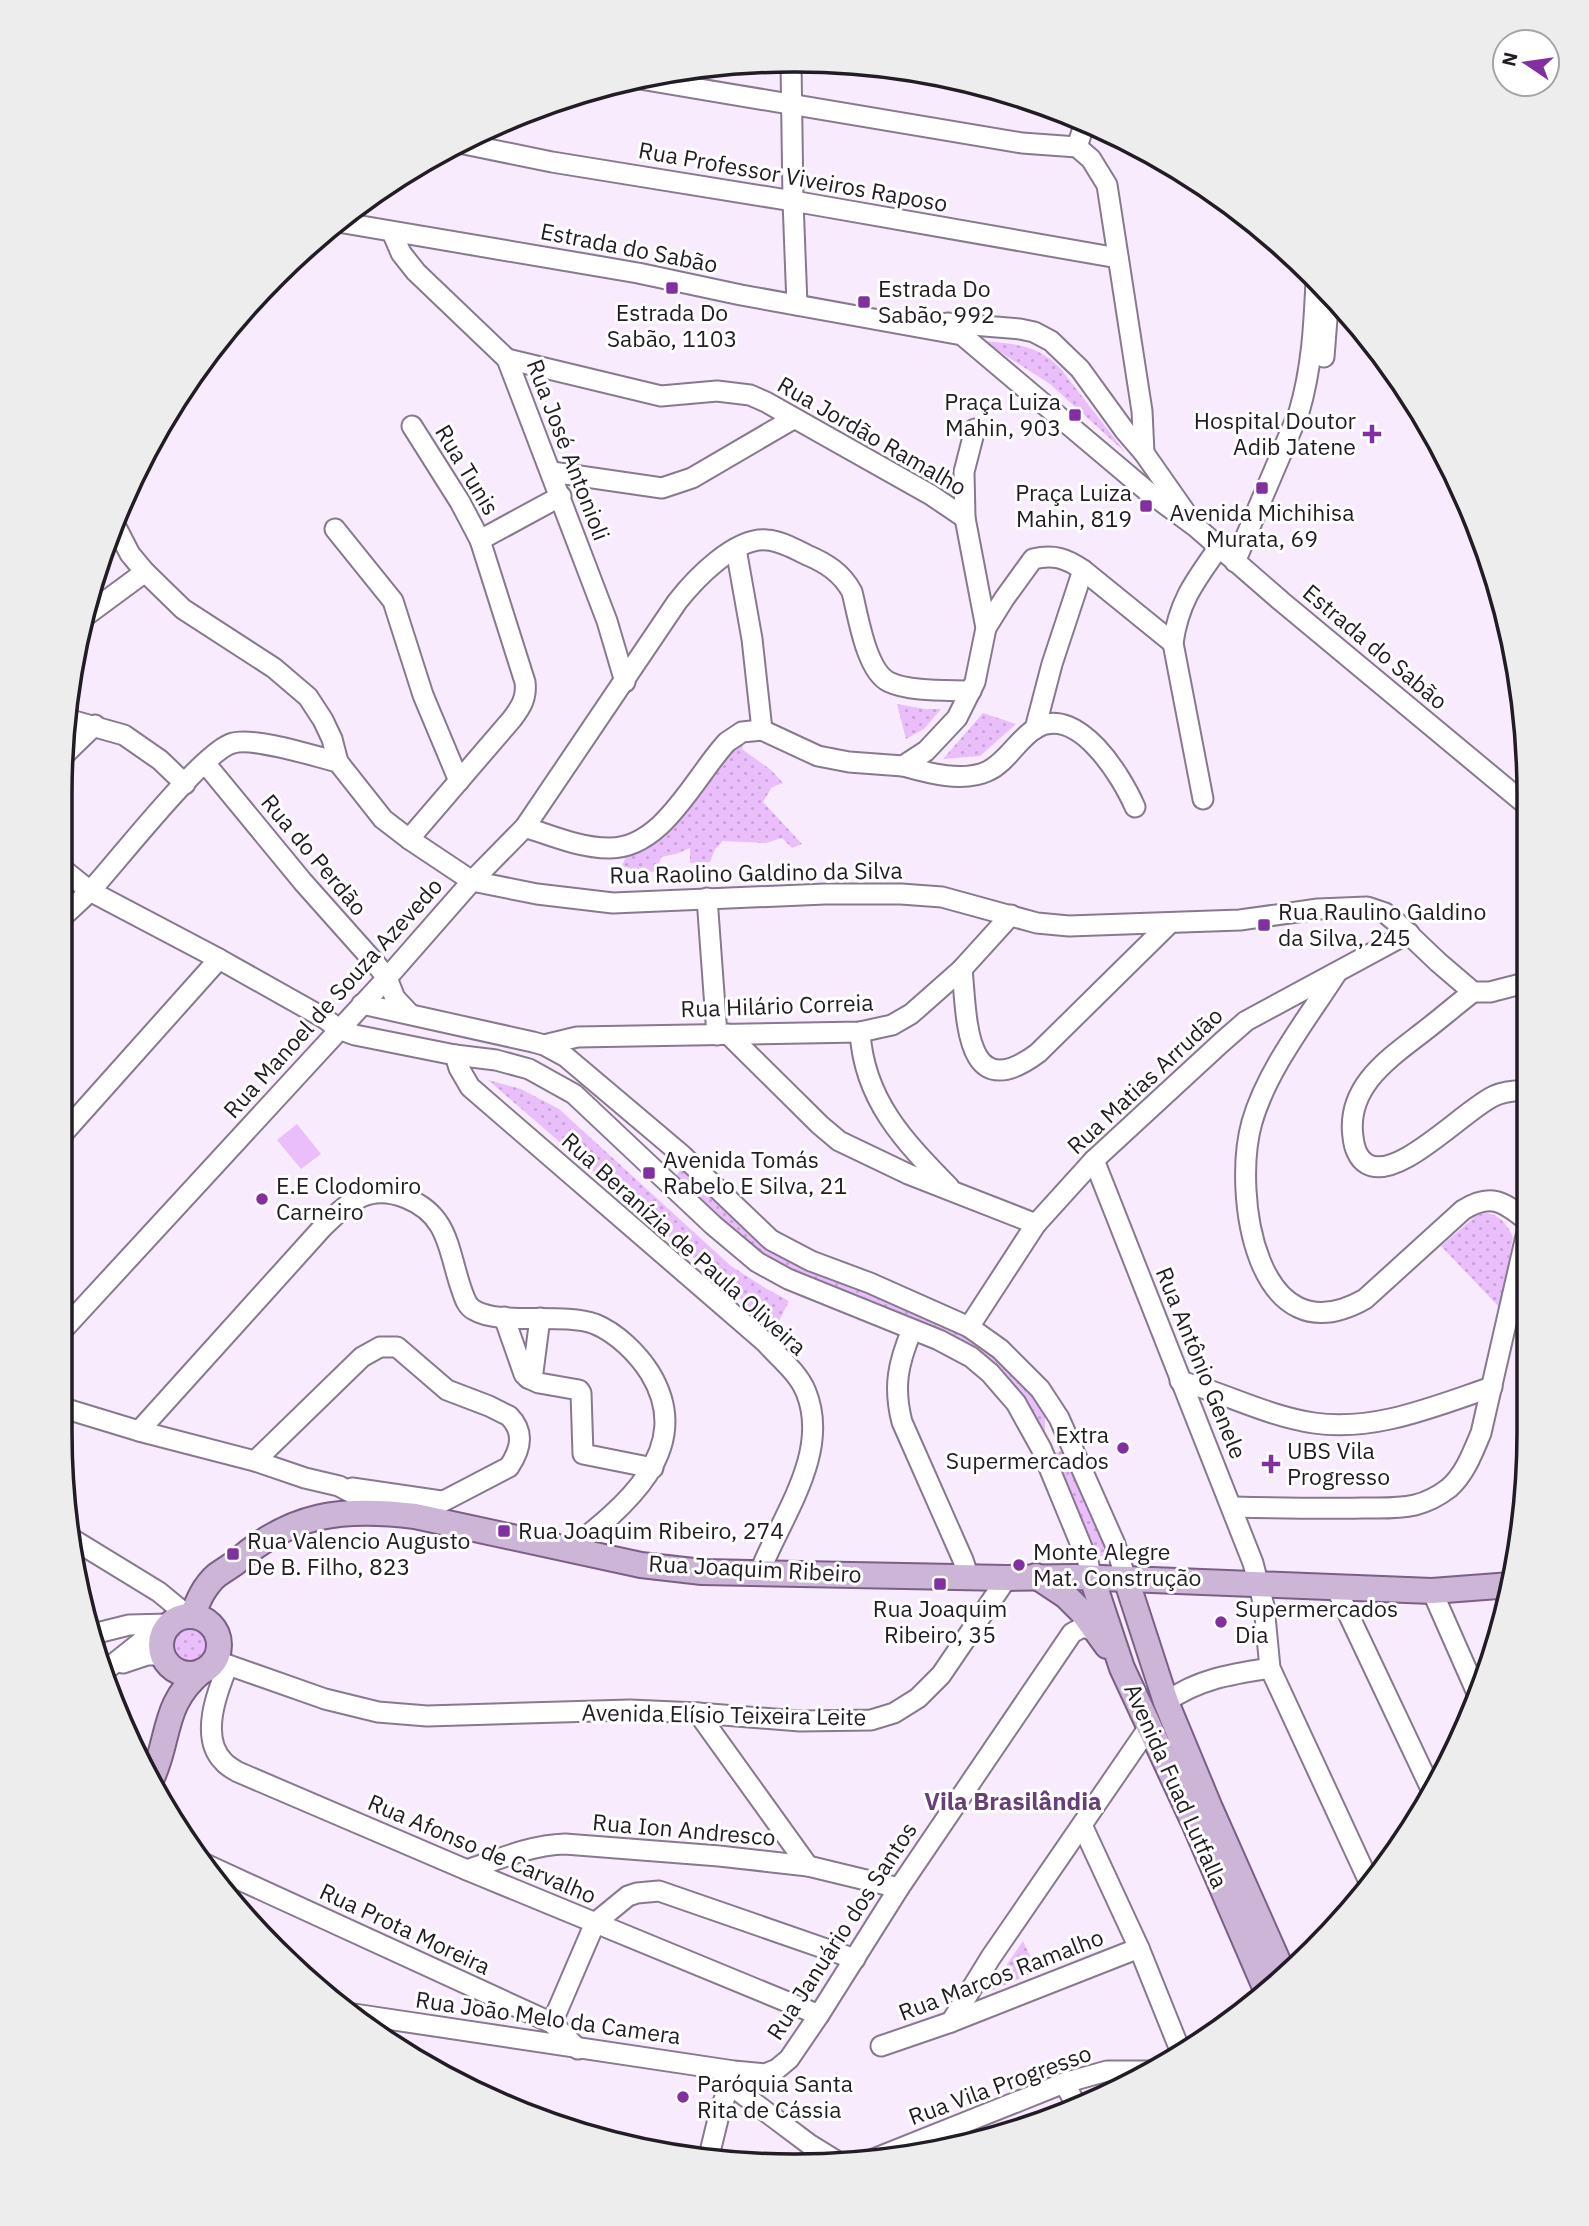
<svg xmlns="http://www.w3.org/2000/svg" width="1589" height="2226" font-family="'IBM Plex Sans',sans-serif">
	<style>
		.grass { fill: url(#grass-dots) }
		.garden { fill: #e9befb }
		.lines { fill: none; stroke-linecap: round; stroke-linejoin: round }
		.minor-casing { stroke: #87798e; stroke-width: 23 }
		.major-casing { stroke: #7a5f86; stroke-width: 28 }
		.minor { stroke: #fff; stroke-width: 19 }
		.major { stroke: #ccb5d6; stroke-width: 24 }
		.poi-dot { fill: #82309f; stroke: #fff; stroke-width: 2.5 }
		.labels { text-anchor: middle; stroke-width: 6; stroke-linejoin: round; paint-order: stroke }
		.street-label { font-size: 23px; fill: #221c24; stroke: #fff }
		.poi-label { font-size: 23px; fill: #221c24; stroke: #fff; text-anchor: start }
		.neighbourhood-label { font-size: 24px; font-weight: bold; fill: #684078; stroke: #fff }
		.rim { fill: none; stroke: #221c24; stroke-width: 3.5 }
	</style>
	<defs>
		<pattern id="grass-dots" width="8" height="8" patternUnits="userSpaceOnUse" patternTransform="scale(1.75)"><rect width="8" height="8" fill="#e9befb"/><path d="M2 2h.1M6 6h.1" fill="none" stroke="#c8a3d7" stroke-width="1.8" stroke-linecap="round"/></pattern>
	</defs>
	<rect width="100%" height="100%" fill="#f8ebfe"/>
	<g class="grass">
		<path d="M 983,341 C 1015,344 1037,344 1060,368 L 1125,452 L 1050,384 Z"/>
		<polygon points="897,704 925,709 941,709 924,729 906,739"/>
		<polygon points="983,713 1016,724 980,756 943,759"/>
		<polygon points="746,735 742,749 771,770 783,783 772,787 763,802 802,844 792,848 782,838 766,843 723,841 715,849 710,862 690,863 690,848 676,854 661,857 657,872 638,871 622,866 627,854"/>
		<polygon points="488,1080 521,1089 559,1109 731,1266 765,1288 789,1301 774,1331 740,1298"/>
		<polygon points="683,1167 724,1208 753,1234 871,1293 948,1326 978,1344 1010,1370 1034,1394 1045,1413 1045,1433 1010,1382 868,1303 835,1287 784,1266 752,1247 718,1218 675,1177"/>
		<path d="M 1484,1213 C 1499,1213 1507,1225 1513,1237 L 1500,1308 L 1441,1246 L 1477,1215 Z"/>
		<polygon points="1065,1450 1102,1534 1110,1558 1096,1555 1085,1535 1051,1454"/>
		<circle cx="189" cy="1645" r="23"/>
		<polygon points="1023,1941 1037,1971 988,1992"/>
	</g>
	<polygon class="garden" points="297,1124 321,1154 301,1169 277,1140"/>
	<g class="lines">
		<defs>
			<g id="minor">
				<polyline points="791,63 793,201 797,305"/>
				<polyline points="640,79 1022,143 1077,147 1091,159 1107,185 1142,411 1144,453"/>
				<polyline points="459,143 552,162 793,201 1118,258"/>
				<polyline points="1077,147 1085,122"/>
				<polyline points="338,222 638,273 741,295 962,335 1147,491 1196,527 1281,601 1524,803"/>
				<polyline points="392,232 401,253 416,272 507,359 607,621 625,682"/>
				<polyline points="947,323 1020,329 1034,332 1051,341 1080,369 1125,431 1144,453 1186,513"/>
				<polyline points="1324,357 1329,293"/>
				<polyline points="507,359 661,396 717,391 750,395 766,402 931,495 965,518"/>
				<polyline points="552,472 662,488 692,478 793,419"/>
				<polyline points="113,521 130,554 145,572 183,609 274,668 308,697 323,720 332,739 338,762 383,819 409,839 472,881 537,894 613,903 825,894 901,894 942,897 1037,923 1069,926 1240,920 1318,909 1367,907 1385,913 1396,922 1438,962 1473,992 1490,992 1525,983"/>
				<polyline points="335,529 393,601 423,695 459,781"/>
				<polyline points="480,540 561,496"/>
				<polyline points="736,549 752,639 762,730"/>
				<path d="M 1235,562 L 1299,412 C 1312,368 1314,325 1316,281"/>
				<polyline points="84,617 145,572"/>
				<path d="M 986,628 L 1004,599 L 1033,559 C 1053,554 1066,558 1083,570 L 1173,643"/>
				<polyline points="67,719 124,735 160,760 185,784"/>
				<polyline points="1035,729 1052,664 1083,570"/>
				<polyline points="63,756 95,725"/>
				<polyline points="205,763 303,882 376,964 387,978 395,998 410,1014"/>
				<path d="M 903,766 C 928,773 963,783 988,771 C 1007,762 1018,739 1036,728 C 1078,704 1122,777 1135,807"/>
				<path d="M 1203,799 L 1173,643 C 1179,601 1195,581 1219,547"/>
				<path d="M 525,827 C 552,836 581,848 609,848 C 663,849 695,776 727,742 L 742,732 L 762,730 L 818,756 L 849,762 L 903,766 L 926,751 L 957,718 L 975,682 L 986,628 L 965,518 L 964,472 L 975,429"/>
				<path d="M 409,839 L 512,719 C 521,707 527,698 525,682 L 480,540 L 460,502 L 412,426"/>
				<polyline points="60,867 90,891 219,959 324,1018 339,1029 355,1035 455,1055 496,1060 529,1069 574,1094 713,1225 757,1262 788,1279 939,1340 971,1357 990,1373 1016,1403 1041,1448 1088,1562 1092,1578"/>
				<polyline points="707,898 717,1035"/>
				<path d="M 60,919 C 70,910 81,900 91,890 C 117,862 204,750 233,743 C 254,737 314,756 338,762"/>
				<path d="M 962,969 C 967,1017 964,1108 1038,1053 L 1170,923"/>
				<path d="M 1336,974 C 1307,1019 1267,1070 1252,1122 C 1232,1193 1256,1361 1365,1299 L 1463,1210 C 1490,1193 1503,1201 1526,1220"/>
				<path d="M 1473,992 C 1456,1005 1440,1019 1423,1032 C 1388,1059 1346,1087 1353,1137 C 1354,1147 1358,1159 1367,1164 C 1398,1182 1465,1109 1494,1096 C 1505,1091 1514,1091 1526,1090"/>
				<polyline points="362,1004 533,1042 544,1045 566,1057 682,1155 771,1240 811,1261 870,1283 969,1327 1000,1349 1040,1389 1059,1418 1115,1544 1126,1579"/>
				<path d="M 860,1032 C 864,1100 904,1141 949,1187"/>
				<polyline points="728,1034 820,1125 839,1141 908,1174 1036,1224"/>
				<polyline points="544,1045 577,1037 860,1032 892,1025 911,1014 962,969 1011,915"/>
				<path d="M 455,1055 L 459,1068 L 470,1087 L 765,1342 C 778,1357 798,1372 806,1392 C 831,1454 780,1518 759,1574"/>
				<polyline points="60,1137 219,959"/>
				<polyline points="1094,1160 1253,1563 1264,1606 1270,1668 1371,1886"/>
				<polyline points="504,1317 524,1374 528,1378 533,1372 540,1318"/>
				<polyline points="969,1327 1036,1224 1094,1160 1222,1042 1246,1021 1409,933"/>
				<path d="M 912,1330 C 898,1363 893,1387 902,1422 L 963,1560 L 968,1575"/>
				<path d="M 60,1333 L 387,978 L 472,881 L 525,827 L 677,602 C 695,579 735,537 767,540 C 781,541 795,549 807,555 C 826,563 842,573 852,592 C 858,615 866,671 889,682 C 910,692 948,690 971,691"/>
				<polyline points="528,1378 539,1383 579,1390 581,1393 583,1454 653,1468"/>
				<path d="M 1180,1381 C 1225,1393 1267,1416 1314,1423 C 1375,1432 1435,1406 1492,1387"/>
				<polyline points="60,1407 139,1431 255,1461 305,1478 339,1486 369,1502 381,1512"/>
				<path d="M 139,1431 L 323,1227 C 349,1202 368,1183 406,1198 C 449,1215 448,1250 461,1288 C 464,1296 466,1306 474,1310 C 500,1326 562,1312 595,1324 C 617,1333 638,1354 650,1373 C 697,1450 623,1508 568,1551"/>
				<path d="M 255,1461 L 362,1357 L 380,1347 L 397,1347 L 447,1390 L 489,1406 L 509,1416 C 525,1432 521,1449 509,1467 L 415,1516"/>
				<polyline points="352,1488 441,1501"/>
				<path d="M 1233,1507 C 1276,1508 1319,1509 1362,1508 C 1379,1508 1398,1509 1415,1505 C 1427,1502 1440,1495 1449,1488 C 1465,1474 1473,1452 1481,1433 L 1526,1236"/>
				<polyline points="74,1540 159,1592 188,1616"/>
				<polyline points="1335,1586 1432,1791"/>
				<polyline points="1432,1591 1477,1693"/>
				<polyline points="89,1635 129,1625 169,1624"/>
				<polyline points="214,1660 325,1699 378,1712 427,1716 630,1710 698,1713 800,1721 871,1720 894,1713 918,1698 941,1675 1007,1578"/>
				<polyline points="123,1663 147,1655 162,1655"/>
				<path d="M 228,1665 C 217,1692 199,1738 224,1762 C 227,1766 233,1769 238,1772 L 467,1870 L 819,2015"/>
				<polyline points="102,1673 141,1642 162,1636"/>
				<path d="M 1166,1702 C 1198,1679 1232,1674 1270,1668"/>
				<polyline points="698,1713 808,1866"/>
				<polyline points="1082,1825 1139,1948 1180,2050"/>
				<polyline points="205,1864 552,2023 578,2049"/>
				<path d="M 467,1870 C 499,1859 531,1845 565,1844 L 719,1856 L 808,1866 L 899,1888"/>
				<polyline points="354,2014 734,2071 765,2074 777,2069 789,2059 819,2015 899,1888 1072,1633 1083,1627 1098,1632"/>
				<polyline points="951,2022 991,1957 1149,1727"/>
				<polyline points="552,2023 595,1923 628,1896 637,1893 659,1891 855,1959"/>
				<polyline points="881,2046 951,2022 1139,1948"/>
				<polyline points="1064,2083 1078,2108"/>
				<polyline points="729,2084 809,2144 835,2160"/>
				<polyline points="708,2160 720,2111 734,2072"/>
				<polyline points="871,2160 1064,2083 1107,2071 1149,2071"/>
			</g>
			<g id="major">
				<polyline points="1036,1576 1066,1596 1083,1613 1107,1646"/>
				<polyline points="1092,1578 1122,1668 1194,1823 1267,1992"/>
				<polyline points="1126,1579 1166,1702 1210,1808 1285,1977"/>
				<path d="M 192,1616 C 198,1601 204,1586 217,1575 C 223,1571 229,1567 235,1563 C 291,1513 343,1507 415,1516 L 641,1565 L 702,1572 L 1007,1578 L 1076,1577 L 1432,1591 L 1511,1585"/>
				<circle cx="190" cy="1645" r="29"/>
				<path d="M 151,1780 C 171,1738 161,1705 202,1671"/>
			</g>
		</defs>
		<use href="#minor" class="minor-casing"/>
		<use href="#major" class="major-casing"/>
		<use href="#minor" class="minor"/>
		<use href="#major" class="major"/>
	</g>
	<g class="poi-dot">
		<rect x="665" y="281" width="14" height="14" rx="3.5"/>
		<rect x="857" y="295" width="14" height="14" rx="3.5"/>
		<rect x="1068" y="408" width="14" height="14" rx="3.5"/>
		<path d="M1368.5 423.5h7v7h7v7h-7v7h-7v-7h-7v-7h7z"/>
		<rect x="1255" y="481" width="14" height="14" rx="3.5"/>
		<rect x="1139" y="499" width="14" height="14" rx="3.5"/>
		<rect x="1257" y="918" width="14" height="14" rx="3.5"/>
		<rect x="642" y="1166" width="14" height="14" rx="3.5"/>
		<circle cx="262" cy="1199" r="7"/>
		<circle cx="1123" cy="1448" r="7"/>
		<path d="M1267.5 1453.5h7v7h7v7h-7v7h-7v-7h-7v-7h7z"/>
		<rect x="497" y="1524" width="14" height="14" rx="3.5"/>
		<rect x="226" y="1547" width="14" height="14" rx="3.5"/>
		<circle cx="1019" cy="1565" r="7"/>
		<rect x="933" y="1577" width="14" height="14" rx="3.5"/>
		<circle cx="1221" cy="1622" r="7"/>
		<circle cx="683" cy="2097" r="7"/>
	</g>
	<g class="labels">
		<g class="street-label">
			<text transform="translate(793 177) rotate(10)" y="8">Rua Professor Viveiros Raposo</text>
			<text transform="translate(629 248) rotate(11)" y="8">Estrada do Sabão</text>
			<text transform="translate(872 436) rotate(30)" y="8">Rua Jordão Ramalho</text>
			<text transform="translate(568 450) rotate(69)" y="8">Rua José Antonioli</text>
			<text transform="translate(467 470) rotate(59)" y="8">Rua Tunis</text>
			<text transform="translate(1375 647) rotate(40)" y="8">Estrada do Sabão</text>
			<text transform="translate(314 855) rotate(50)" y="8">Rua do Perdão</text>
			<text transform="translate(756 873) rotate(-1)" y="8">Rua Raolino Galdino da Silva</text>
			<text transform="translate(333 998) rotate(-48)" y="8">Rua Manoel de Souza Azevedo</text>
			<text transform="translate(777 1006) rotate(-2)" y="8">Rua Hilário Correia</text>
			<text transform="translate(1145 1081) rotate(-43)" y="8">Rua Matias Arrudão</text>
			<text transform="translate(684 1244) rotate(42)" y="8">Rua Beranízia de Paula Oliveira</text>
			<text transform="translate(1201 1363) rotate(68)" y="8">Rua Antônio Genele</text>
			<text transform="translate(755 1569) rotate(3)" y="8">Rua Joaquim Ribeiro</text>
			<text transform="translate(724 1715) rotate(1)" y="8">Avenida Elísio Teixeira Leite</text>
			<text transform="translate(1176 1786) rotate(66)" y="8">Avenida Fuad Lutfalla</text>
			<text transform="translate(684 1830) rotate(5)" y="8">Rua Ion Andresco</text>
			<text transform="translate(482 1849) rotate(23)" y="8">Rua Afonso de Carvalho</text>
			<text transform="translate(405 1929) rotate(25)" y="8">Rua Prota Moreira</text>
			<text transform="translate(842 1931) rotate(-57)" y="8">Rua Januário dos Santos</text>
			<text transform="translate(1001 1975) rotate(-21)" y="8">Rua Marcos Ramalho</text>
			<text transform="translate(548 2018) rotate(8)" y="8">Rua João Melo da Camera</text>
			<text transform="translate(1000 2085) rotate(-20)" y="8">Rua Vila Progresso</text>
		</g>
		<g class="poi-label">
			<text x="878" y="297">Estrada Do<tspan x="878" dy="26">Sabão, 992</tspan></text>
			<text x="672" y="321" text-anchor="middle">Estrada Do<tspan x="672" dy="26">Sabão, 1103</tspan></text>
			<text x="1061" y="410" text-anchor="end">Praça Luiza<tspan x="1061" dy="26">Mahin, 903</tspan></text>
			<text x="1356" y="429" text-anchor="end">Hospital Doutor<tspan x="1356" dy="26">Adib Jatene</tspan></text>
			<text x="1132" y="501" text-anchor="end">Praça Luiza<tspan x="1132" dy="26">Mahin, 819</tspan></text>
			<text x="1262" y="521" text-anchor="middle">Avenida Michihisa<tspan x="1262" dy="26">Murata, 69</tspan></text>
			<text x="1278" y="920">Rua Raulino Galdino<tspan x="1278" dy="26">da Silva, 245</tspan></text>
			<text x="663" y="1168">Avenida Tomás<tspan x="663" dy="26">Rabelo E Silva, 21</tspan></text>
			<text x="276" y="1194">E.E Clodomiro<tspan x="276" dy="26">Carneiro</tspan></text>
			<text x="1109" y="1443" text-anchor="end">Extra<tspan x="1109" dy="26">Supermercados</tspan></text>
			<text x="1287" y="1459">UBS Vila<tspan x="1287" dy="26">Progresso</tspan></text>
			<text x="518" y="1539">Rua Joaquim Ribeiro, 274</text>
			<text x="247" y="1549">Rua Valencio Augusto<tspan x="247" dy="26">De B. Filho, 823</tspan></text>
			<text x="1033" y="1560">Monte Alegre<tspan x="1033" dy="26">Mat. Construção</tspan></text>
			<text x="940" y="1617" text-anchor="middle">Rua Joaquim<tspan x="940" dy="26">Ribeiro, 35</tspan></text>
			<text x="1235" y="1617">Supermercados<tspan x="1235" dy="26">Dia</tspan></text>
			<text x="697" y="2092">Paróquia Santa<tspan x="697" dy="26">Rita de Cássia</tspan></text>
		</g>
		<g class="neighbourhood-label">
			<text x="1013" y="1810">Vila Brasilândia</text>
		</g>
	</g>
	<path d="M0 0H1589V2226H0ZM794 72H795A722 722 0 0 1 1517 794V1432A722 722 0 0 1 795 2154H794A722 722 0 0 1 72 1432V794A722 722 0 0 1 794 72Z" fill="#ededed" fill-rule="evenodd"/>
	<path class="rim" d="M794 72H795A722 722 0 0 1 1517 794V1432A722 722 0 0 1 795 2154H794A722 722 0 0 1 72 1432V794A722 722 0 0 1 794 72Z"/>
	<g transform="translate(1526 63) rotate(283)"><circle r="33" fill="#ffffff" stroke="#a7a4a7" stroke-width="2"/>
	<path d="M0-5L12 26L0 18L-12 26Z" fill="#82309f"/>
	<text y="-10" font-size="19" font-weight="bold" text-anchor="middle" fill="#221c24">N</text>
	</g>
</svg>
